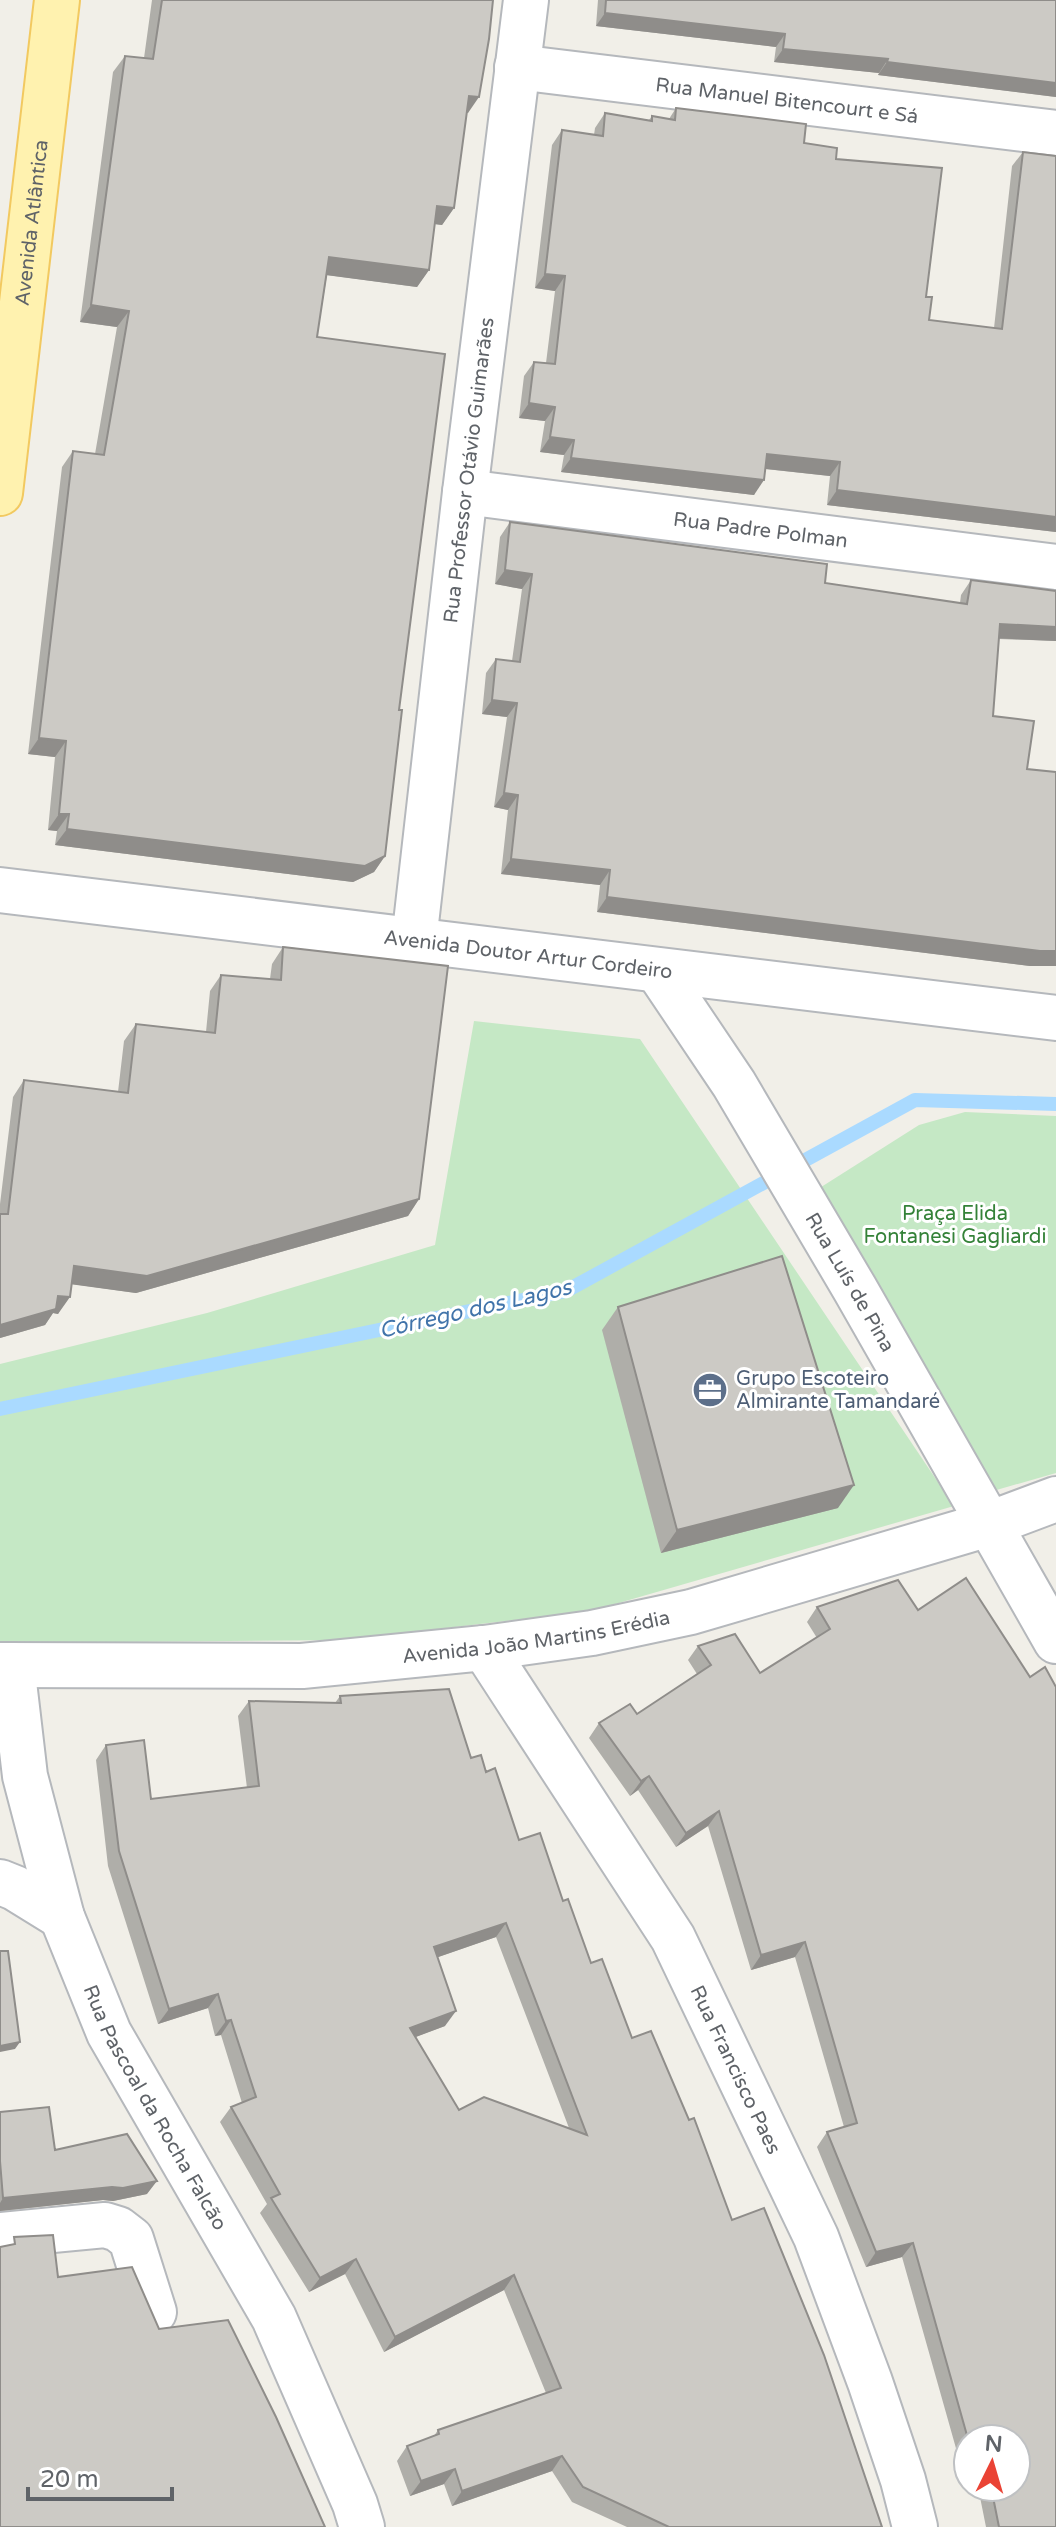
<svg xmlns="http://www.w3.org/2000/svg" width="1056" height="2527" font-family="'Varela Round',sans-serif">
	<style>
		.green { fill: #c5e8c5 }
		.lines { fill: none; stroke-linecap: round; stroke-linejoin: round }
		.stream { stroke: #aadaff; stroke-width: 14 }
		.minor-casing { stroke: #b5b8bc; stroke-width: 48 }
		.major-casing { stroke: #f2c960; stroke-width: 48 }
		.minor { stroke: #fff; stroke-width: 44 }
		.major { stroke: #fff2af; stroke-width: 44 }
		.wall { fill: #afaea9; fill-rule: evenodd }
		.shaded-wall { fill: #8f8d8a }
		.building { fill: #cccac5; stroke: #8f8d8a; stroke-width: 2; fill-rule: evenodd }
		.labels { text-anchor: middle; stroke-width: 6; stroke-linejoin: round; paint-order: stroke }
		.street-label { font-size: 20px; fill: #5f6368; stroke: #fff }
		.park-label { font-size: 20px; fill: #348238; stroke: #fff }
		.service-label { font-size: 20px; fill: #4e5e75; stroke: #fff; text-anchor: start }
		.water-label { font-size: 22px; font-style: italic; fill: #4174aa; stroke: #fff }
	</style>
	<rect width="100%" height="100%" fill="#f1efe8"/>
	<g class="green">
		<polygon points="474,1021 640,1039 954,1506 591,1611 344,1640 0,1643 0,1364 207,1313 435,1245"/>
		<polygon points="965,1112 1056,1116 1056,1473 993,1491 818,1189 919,1125"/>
	</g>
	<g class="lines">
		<polyline class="stream" points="0,1409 566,1291 915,1100 1056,1104"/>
		<defs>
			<g id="minor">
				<path id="s1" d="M 517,67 L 1056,133"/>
				<path id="s2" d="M 465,492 L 1056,567"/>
				<path id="s3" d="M 0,890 L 1056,1018"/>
				<path id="s4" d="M 414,941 L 465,492 L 526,0"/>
				<path id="s5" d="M 658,971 L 734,1084 L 855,1289 L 1056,1641"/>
				<path id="s6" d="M 484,1648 L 673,1938 L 816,2237 L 870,2382 L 903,2480 L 915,2527"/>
				<path id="s7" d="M 0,1665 L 302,1666 L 484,1648 L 592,1633 L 691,1612 L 989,1524 L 1056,1499"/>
				<path id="s8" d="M 12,1665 L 25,1776 L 62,1917 L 109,2033 L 274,2318 L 355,2504 L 362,2527"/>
				<polyline points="0,1882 15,1888 62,1917"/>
				<polyline points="0,2235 105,2225 118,2229 131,2239 154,2312"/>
			</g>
			<g id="major">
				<path id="s9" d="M 0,493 L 57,0"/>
			</g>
		</defs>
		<use href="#minor" class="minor-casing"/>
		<use href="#major" class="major-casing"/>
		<use href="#minor" class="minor"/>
		<use href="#major" class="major"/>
	</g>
	<g class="wall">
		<polygon points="152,0 493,0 468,113 466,113 454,208 442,225 435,224 429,270 417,287 327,275 317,337 399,710 385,856 374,872 353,882 55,845 57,831 48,830 55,757 28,754 62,467 73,451 95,454 117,327 80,322 113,72 125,56 144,58"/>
		<polygon points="598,0 1056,0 1056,97 878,75 879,73 774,62 776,47 596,26"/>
		<polygon points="676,108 804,143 836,159 926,297 929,320 994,328 1012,166 1023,152 1056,156 1056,532 827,505 830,476 765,469 754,495 561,472 564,455 540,452 545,421 519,418 524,376 534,362 546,363 555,291 535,288 552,145 562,130 594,135 595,128 605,113 649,120 652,116 669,119"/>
		<polygon points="510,522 825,583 960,603 961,595 971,580 1056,591 1056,641 999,639 993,716 1027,769 1056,772 1056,966 1030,966 597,912 600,885 501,874 508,810 494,807 507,717 482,714 486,673 496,659 512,661 522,589 495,584 500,537"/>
		<polygon points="283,947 419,1199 408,1216 136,1293 72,1284 58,1314 53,1313 45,1325 0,1338 0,1204 13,1097 24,1080 118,1092 124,1041 136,1024 206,1032 210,991 221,975 270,979 272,964"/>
		<polygon points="618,1307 838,1508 661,1553 602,1330"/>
		<polygon points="898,1580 1056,2527 986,2527 978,2487 1016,2487 1016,2439 968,2439 968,2464 961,2466 902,2257 866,2267 817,2147 827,2132 844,2127 795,1957 751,1970 708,1826 676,1847 638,1790 630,1796 589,1738 599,1723 637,1714 697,1674 688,1660 698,1646 760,1673 817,1638 807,1622 817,1607"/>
		<path d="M 340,1696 L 471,1758 L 486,1772 L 519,1840 L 563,1901 L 591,1963 L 632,2038 L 689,2120 L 732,2220 L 882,2527 L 627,2527 L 572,2502 L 552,2471 L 452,2506 L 444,2484 L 410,2496 L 397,2461 L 407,2446 L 434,2436 L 438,2430 L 546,2393 L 504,2290 L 384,2352 L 345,2274 L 309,2292 L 260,2213 L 267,2204 L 220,2122 L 231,2107 L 242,2103 L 221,2035 L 215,2036 L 208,2008 L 158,2024 L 108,1866 L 96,1760 L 106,1745 L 151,1799 L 247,1788 L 238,1716 L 249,1701 L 335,1703 ZM 496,1937 L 569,2128 L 459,2110 L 415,2037 L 445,2026 L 438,1957 Z"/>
		<polygon points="0,2112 55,2150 147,2194 113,2201 103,2200 0,2211"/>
	</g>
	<g class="shaded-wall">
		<polygon points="605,13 785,34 776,47 596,26"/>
		<polygon points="783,49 888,59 879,73 774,62"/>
		<polygon points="887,62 1056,83 1056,97 878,75"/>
		<polygon points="469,96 479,97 468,113 457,112"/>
		<polygon points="437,206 454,208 442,225 426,223"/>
		<polygon points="329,257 429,270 417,287 318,274"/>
		<polygon points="545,274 565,276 555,291 535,288"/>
		<polygon points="91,305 129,311 117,327 80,322"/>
		<polygon points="529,403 555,407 545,421 519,418"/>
		<polygon points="550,437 574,440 564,455 540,452"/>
		<polygon points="767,454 840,462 830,476 757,468"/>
		<polygon points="571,458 764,480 754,495 561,472"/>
		<polygon points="837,490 1056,517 1056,532 827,505"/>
		<polygon points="505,570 532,574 522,589 495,584"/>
		<polygon points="1000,624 1056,627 1056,641 990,638"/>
		<polygon points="492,700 517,703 507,717 482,714"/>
		<polygon points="39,738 66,741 55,757 28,754"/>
		<polygon points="504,793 518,795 508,810 494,807"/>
		<polygon points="59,814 69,814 57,831 48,830"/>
		<polygon points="67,829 385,856 374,872 353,882 55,845"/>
		<polygon points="511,859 610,870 600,885 501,874"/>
		<polygon points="607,897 1056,951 1056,966 1030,966 597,912"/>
		<polygon points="419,1199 408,1216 136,1293 62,1283 74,1266"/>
		<polygon points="58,1296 70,1297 58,1314 53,1313 45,1325 0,1338 0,1325"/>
		<polygon points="854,1485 838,1508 661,1553 677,1530"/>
		<polygon points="649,1776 638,1790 630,1796 641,1781"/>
		<polygon points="719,1811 708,1826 676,1847 686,1833"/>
		<polygon points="506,1923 496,1937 424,1962 434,1947"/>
		<polygon points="805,1942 795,1957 751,1970 761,1955"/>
		<polygon points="218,1994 208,2008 158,2024 169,2009"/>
		<polygon points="456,2011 445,2026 400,2043 410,2028"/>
		<polygon points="231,2020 221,2035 215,2036 226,2021"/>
		<polygon points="20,2042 15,2049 0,2052 0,2046"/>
		<polygon points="157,2181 147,2194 113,2201 103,2200 0,2211 0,2203 3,2198"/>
		<polygon points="913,2243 902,2257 866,2267 876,2252"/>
		<polygon points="356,2259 345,2274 309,2292 320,2278"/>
		<polygon points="514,2275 504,2290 384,2352 395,2337"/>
		<polygon points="562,2456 552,2471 452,2506 462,2491"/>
		<polygon points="968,2457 968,2464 961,2466"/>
		<polygon points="455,2469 444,2484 410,2496 421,2481"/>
	</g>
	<g class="building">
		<polygon points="162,0 493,0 489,39 479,97 469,96 454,208 437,206 429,270 329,257 317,337 445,354 399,710 402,710 385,856 365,866 67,829 69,814 59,814 66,741 39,738 73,451 104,455 129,311 91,305 125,56 153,59"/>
		<polygon points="606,0 1056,0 1056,83 887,62 888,59 783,49 785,34 605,13"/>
		<polygon points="676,108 806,124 804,143 837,148 836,159 942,168 926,297 932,297 929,320 1002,329 1023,152 1056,156 1056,517 837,490 840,462 767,454 764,480 571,458 574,440 550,437 555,407 529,403 534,362 555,364 565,276 545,274 562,130 603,136 605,113 652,121 652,116 675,120"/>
		<polygon points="510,522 827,564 825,583 967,604 971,580 1056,591 1056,627 1000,624 993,716 1034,721 1027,769 1056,772 1056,951 1040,951 607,897 610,870 511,859 518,795 504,793 517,703 492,700 496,659 520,662 532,574 505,570"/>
		<polygon points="283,947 448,966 419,1199 147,1276 74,1266 70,1297 58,1296 56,1309 0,1325 0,1214 8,1214 24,1080 128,1093 136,1024 215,1033 221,975 281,980"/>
		<polygon points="782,1256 854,1485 677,1530 618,1307"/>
		<polygon points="966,1578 1030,1677 1045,1667 1056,1687 1056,2527 999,2527 991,2487 1016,2487 1016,2439 968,2439 913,2243 876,2252 827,2132 857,2123 805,1942 761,1955 719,1811 686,1833 649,1776 641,1781 599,1723 630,1704 637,1714 711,1665 698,1646 735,1634 760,1673 830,1629 817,1607 898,1580 918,1610"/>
		<path d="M 449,1689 L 471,1758 L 481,1755 L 486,1772 L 495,1768 L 519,1840 L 540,1833 L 563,1901 L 568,1899 L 591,1963 L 602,1959 L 632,2038 L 651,2031 L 689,2120 L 694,2118 L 732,2220 L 764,2208 L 824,2355 L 882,2527 L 669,2527 L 583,2487 L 562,2456 L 462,2491 L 455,2469 L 421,2481 L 407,2446 L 439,2434 L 438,2430 L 561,2388 L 514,2275 L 395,2337 L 356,2259 L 320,2278 L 271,2198 L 280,2194 L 231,2107 L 256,2097 L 231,2020 L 226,2021 L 218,1994 L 169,2009 L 119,1851 L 106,1745 L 144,1740 L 151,1799 L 259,1786 L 249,1701 L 341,1703 L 340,1696 ZM 506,1923 L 587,2135 L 484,2097 L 459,2110 L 410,2028 L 456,2011 L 434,1947 Z"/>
		<polygon points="0,1951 8,1951 20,2042 0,2046"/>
		<polygon points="49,2107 55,2150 127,2134 157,2181 123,2188 112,2187 3,2198 0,2161 0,2112"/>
		<polygon points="53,2235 58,2277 132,2267 159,2329 228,2320 276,2417 325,2527 0,2527 0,2247 15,2244 14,2237"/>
	</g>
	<defs>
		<symbol id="office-disc" viewBox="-11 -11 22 22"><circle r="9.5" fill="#5c6f8a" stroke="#fff"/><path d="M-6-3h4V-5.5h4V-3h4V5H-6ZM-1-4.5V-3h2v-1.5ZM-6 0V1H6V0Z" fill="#fff"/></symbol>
	</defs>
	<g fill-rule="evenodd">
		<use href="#office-disc" x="690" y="1370" width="40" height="40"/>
	</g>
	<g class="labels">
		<g class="street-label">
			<text dy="7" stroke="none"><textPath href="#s1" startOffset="272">Rua Manuel Bitencourt e Sá</textPath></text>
			<text dy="7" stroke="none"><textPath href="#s9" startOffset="272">Avenida Atlântica</textPath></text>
			<text dy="7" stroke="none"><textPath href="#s4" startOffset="474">Rua Professor Otávio Guimarães</textPath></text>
			<text dy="7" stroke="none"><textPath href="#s2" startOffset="298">Rua Padre Polman</textPath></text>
			<text dy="7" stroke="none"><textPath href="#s3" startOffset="532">Avenida Doutor Artur Cordeiro</textPath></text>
			<text dy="7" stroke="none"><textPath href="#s5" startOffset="366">Rua Luís de Pina</textPath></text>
			<text dy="7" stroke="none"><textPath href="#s7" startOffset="538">Avenida João Martins Erédia</textPath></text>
			<text dy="7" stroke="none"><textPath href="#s6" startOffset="492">Rua Francisco Paes</textPath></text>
			<text dy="7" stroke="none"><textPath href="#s8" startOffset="470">Rua Pascoal da Rocha Falcão</textPath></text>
		</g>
		<g class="park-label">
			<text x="955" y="1220">Praça Elida<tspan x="955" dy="23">Fontanesi Gagliardi</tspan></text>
		</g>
		<g class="service-label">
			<text x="736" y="1385">Grupo Escoteiro<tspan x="736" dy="23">Almirante Tamandaré</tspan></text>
		</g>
		<g class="water-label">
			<text transform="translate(475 1308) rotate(-13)" y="8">Córrego dos Lagos</text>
		</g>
	</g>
	<g transform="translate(992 2463) rotate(5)"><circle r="38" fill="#ffffff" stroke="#bfc1c3" stroke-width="2"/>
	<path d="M0-6L14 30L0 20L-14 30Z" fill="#ea4335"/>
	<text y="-12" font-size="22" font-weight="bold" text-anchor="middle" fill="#5f6368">N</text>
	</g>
	<path d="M28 2487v12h144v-12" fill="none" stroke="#5f6368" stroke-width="4"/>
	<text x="40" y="2487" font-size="24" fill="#5f6368" stroke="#ffffff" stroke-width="6" paint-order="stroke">20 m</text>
</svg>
